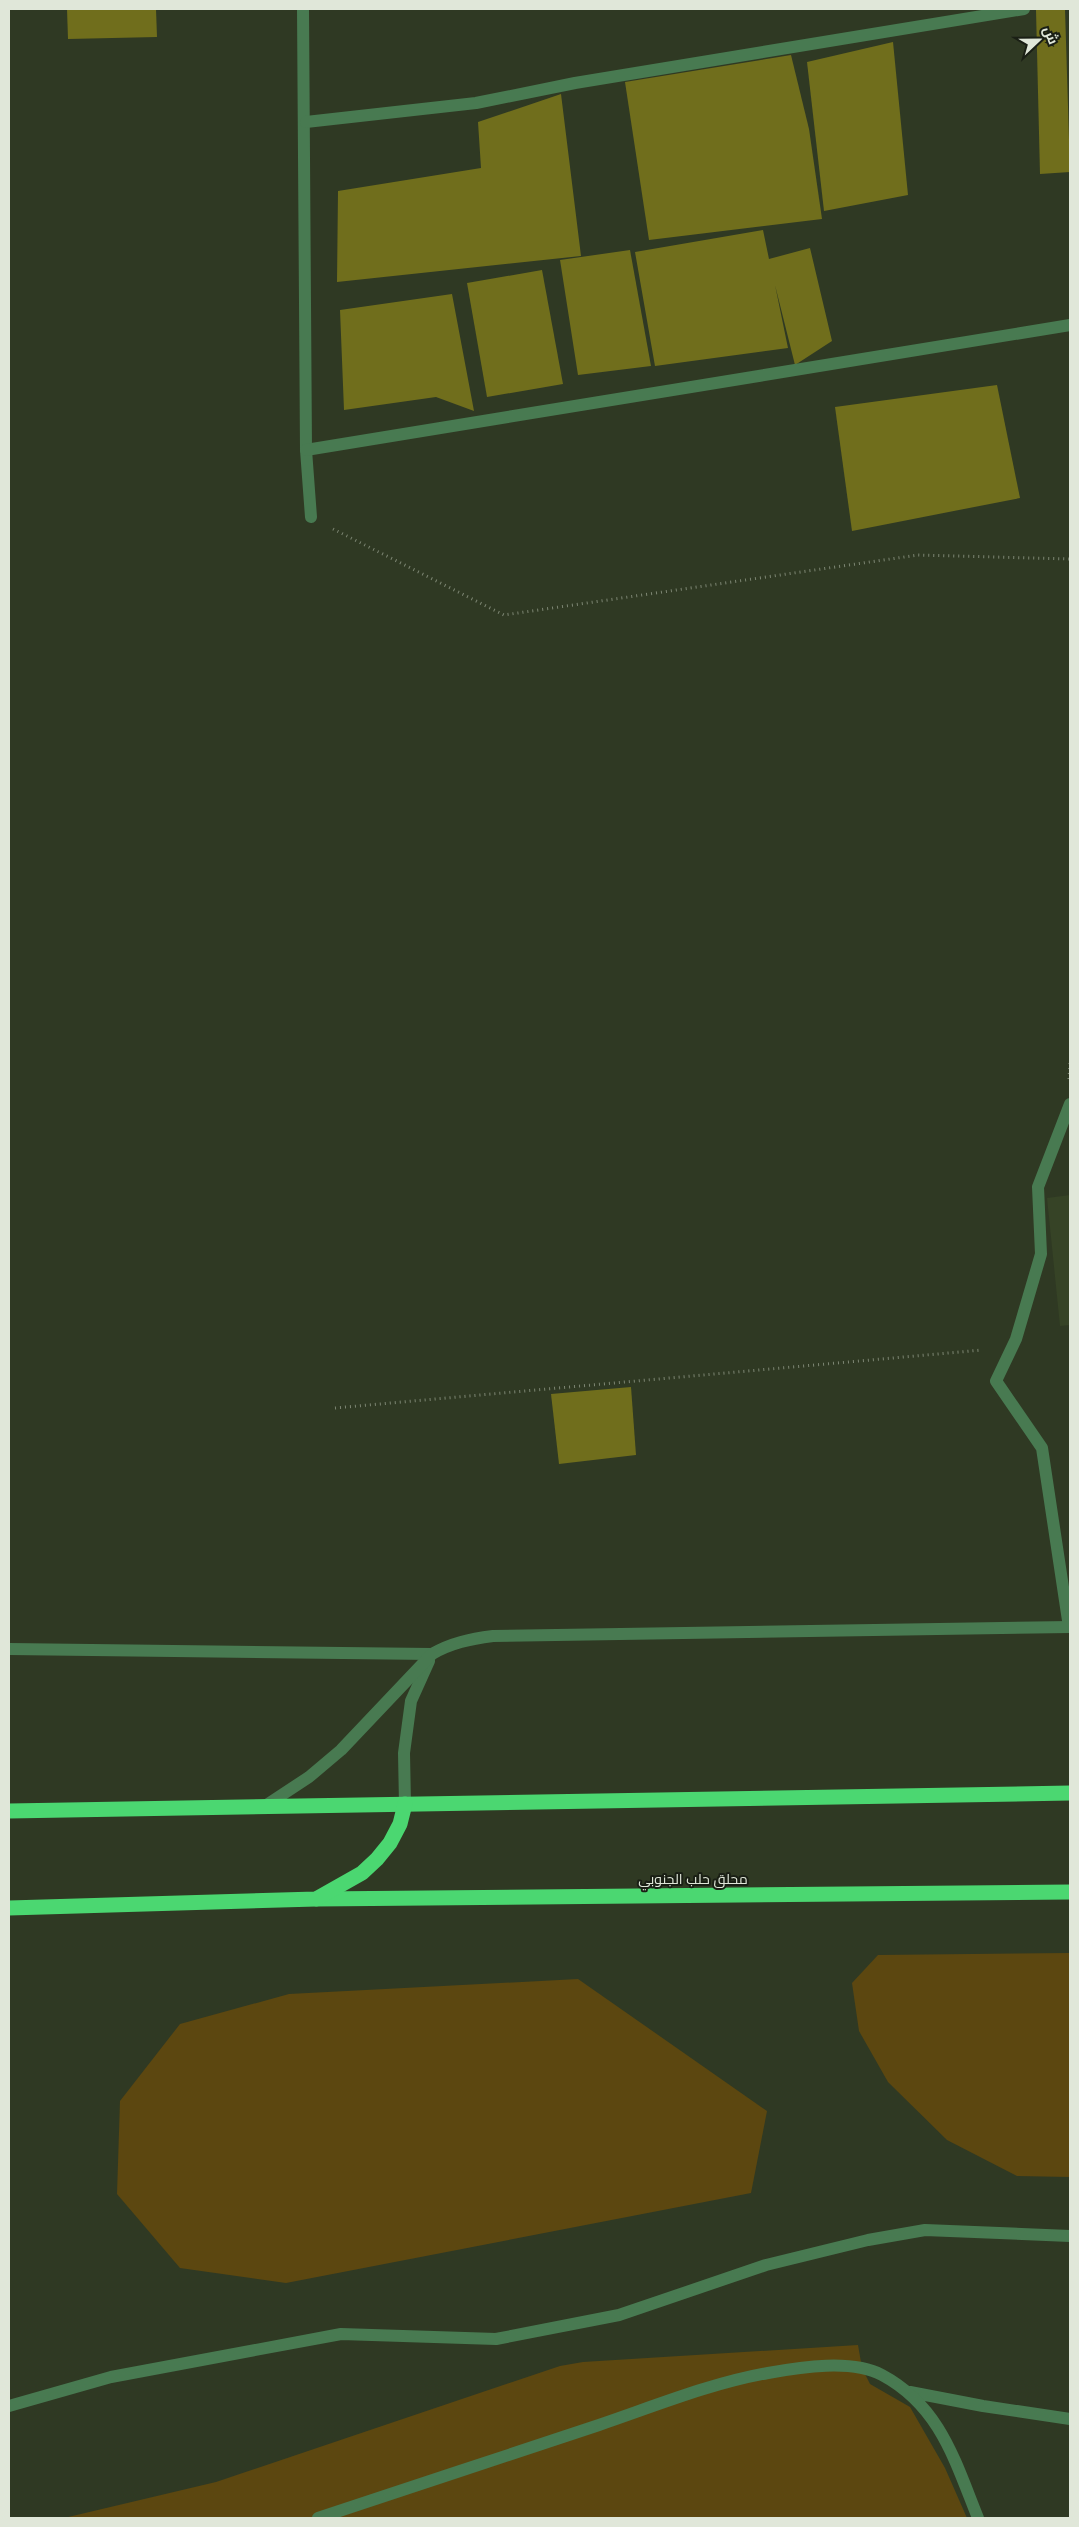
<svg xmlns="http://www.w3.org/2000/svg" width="1079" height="2527" font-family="Lora,Cairo,serif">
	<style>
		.built { fill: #364326 }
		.green { fill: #5c4710 }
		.building { fill: #706e1c }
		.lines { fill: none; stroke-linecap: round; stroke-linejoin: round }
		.path { stroke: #7d8673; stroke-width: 3; stroke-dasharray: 1 4; stroke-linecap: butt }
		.minor { stroke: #487a51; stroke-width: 12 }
		.highway { stroke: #4bd771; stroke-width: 15 }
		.labels { text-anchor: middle; stroke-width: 4; stroke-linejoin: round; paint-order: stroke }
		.street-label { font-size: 14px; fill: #e0e7d9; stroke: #1a1f15 }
	</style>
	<rect width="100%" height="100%" fill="#2f3923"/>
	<polygon class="built" points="1070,1195 1070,1325 1060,1326 1047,1198"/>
	<g class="green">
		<polygon points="1070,1953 1070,2177 1017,2176 947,2140 888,2082 859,2031 852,1983 878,1955"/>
		<polygon points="578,1979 767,2111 751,2193 286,2283 180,2268 117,2194 120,2101 180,2024 289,1994"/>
		<polygon points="858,2345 862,2368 870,2384 910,2407 945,2468 967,2518 64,2518 216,2482 560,2366 583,2362"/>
	</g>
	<g class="building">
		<polygon points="67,9 156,9 157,37 68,39"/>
		<polygon points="1053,9 1065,9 1070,172 1040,174 1036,10"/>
		<polygon points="893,42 908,195 824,211 807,62"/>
		<polygon points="791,55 809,129 822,219 649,240 625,82"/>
		<polygon points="561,94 581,256 337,282 338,191 481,168 478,122"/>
		<polygon points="763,230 769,259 810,248 832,341 795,365 775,285 788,348 655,366 635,252"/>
		<polygon points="630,250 651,366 578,375 560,260"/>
		<polygon points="542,270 563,384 487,397 467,283"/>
		<polygon points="452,294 474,411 436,397 344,410 340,310"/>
		<polygon points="997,385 1020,498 852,531 835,407"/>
		<polygon points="631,1387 636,1455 559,1464 551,1394"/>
	</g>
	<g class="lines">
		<g class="path">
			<polyline points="333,529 504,615 918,555 1070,559"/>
			<polyline points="1069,1079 1070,1062"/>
			<polyline points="335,1408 982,1350"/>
		</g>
		<g class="minor">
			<polyline points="303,9 306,450 311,517"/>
			<polyline points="306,122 476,103 575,83 1024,9"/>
			<polyline points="306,450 1070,325"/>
			<polyline points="1069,1627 1042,1448 996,1381 1016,1339 1041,1254 1038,1187 1070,1104"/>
			<polyline points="9,1649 432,1654"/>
			<polyline points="405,1804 404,1753 411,1701 429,1661"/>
			<path d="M 265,1806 L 309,1777 L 341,1750 L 432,1654 C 451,1643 470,1639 493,1636 L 1070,1627"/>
			<polyline points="910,2392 983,2406 1070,2419"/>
			<polyline points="9,2406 111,2377 341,2334 496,2339 619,2315 766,2265 868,2240 925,2230 1070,2236"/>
			<path d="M 318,2518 C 412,2487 505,2456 599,2425 C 655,2406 711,2383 768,2373 C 801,2367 852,2359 882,2375 C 940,2406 955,2461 978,2518"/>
		</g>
		<g class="highway">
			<polyline points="9,1811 1070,1793"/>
			<polyline points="316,1899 1070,1892"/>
			<polyline points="9,1908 316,1899 362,1873 377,1859 390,1843 400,1824 405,1804"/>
		</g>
	</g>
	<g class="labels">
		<g class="street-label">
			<text x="693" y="1884">محلق حلب الجنوبي</text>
		</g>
	</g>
	<rect width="1079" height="2527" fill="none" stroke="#e0e7d9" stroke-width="20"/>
	<g transform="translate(1039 40) rotate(68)" stroke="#1a1f15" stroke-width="4" paint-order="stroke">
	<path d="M0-4L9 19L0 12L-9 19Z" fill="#e0e7d9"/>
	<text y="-8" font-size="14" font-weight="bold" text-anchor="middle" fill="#e0e7d9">ش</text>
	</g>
</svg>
